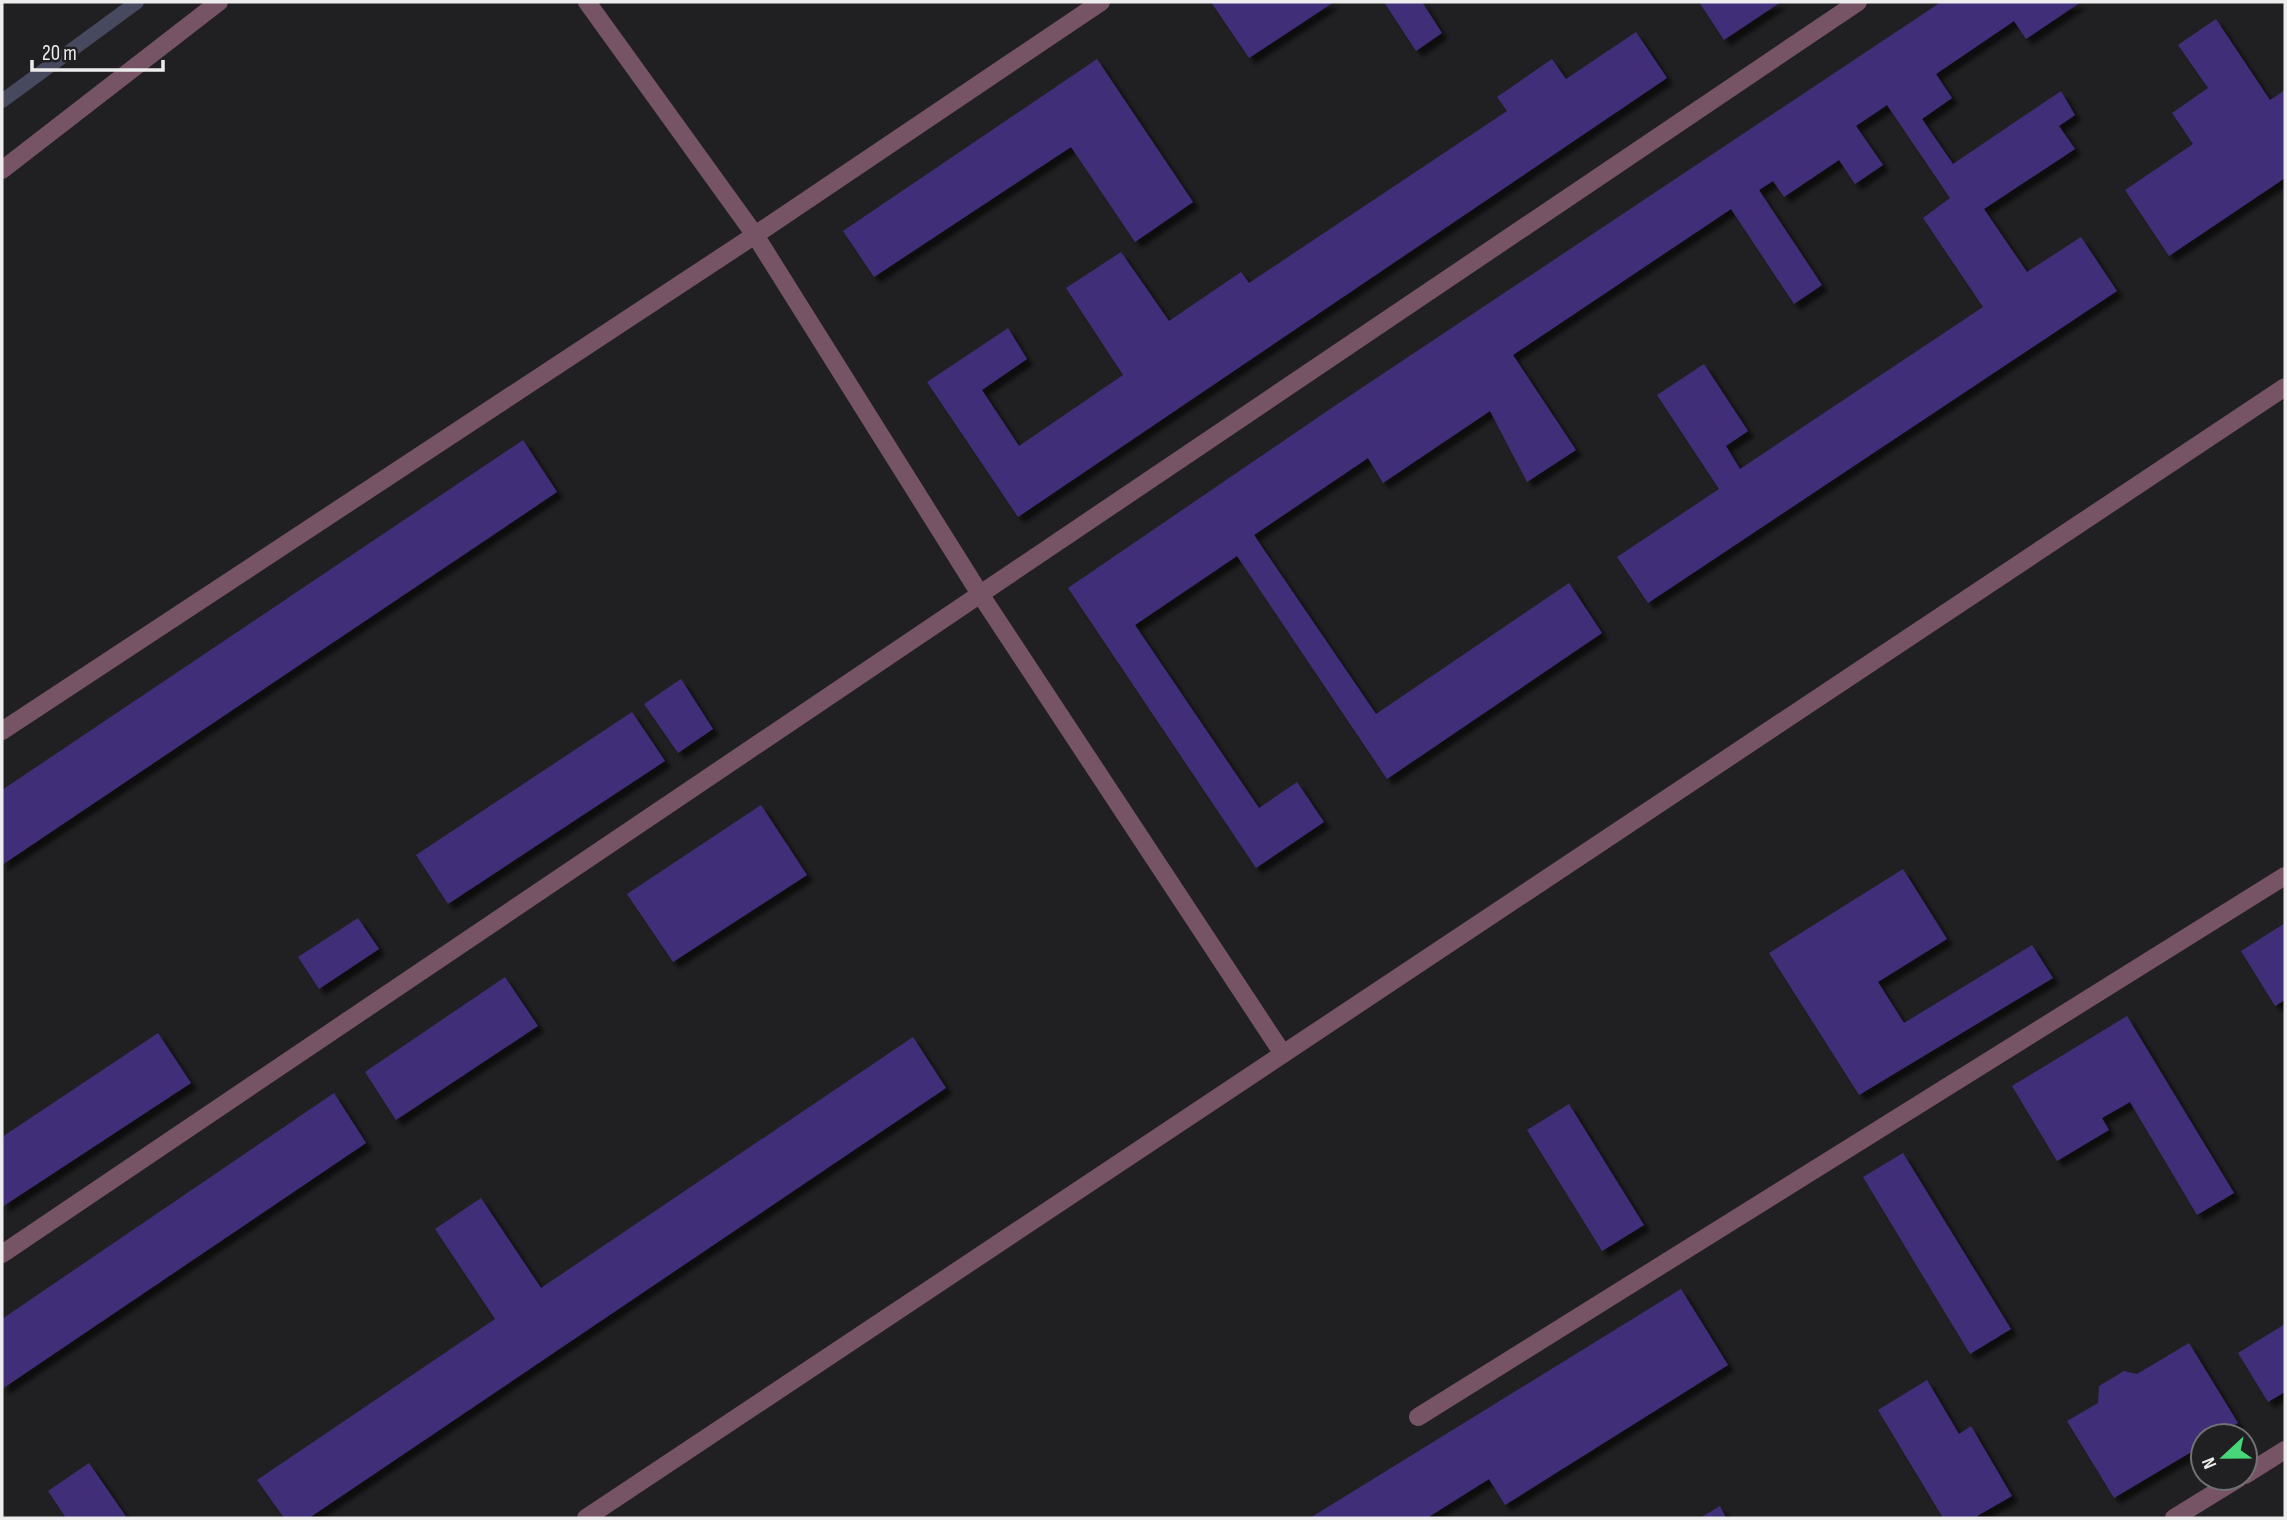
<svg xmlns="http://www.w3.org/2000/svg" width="2287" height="1520" font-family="'Sofia Sans Condensed',sans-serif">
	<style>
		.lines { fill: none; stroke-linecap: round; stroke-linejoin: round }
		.stream { stroke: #474a5f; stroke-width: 14 }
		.building { fill: #402e79; filter: url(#shadow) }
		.minor { stroke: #775366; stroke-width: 18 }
	</style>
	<defs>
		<filter id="shadow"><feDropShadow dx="6" dy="6" stdDeviation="2" flood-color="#0009"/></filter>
	</defs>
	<rect width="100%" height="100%" fill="#202022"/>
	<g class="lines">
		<polyline class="stream" points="2,101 137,2"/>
	</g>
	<g class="building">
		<polygon points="1211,2 1334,2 1249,58"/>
		<polygon points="1384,2 1422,2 1442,33 1416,51"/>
		<polygon points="1699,2 1781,2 1724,40"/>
		<polygon points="1941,2 2081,2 2026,39 2014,21 1936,74 1952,98 1922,119 1953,164 2061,91 2075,115 2059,126 2075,149 1984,209 2027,272 2081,237 2117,291 1648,603 1617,557 1719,489 1657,395 1704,364 1748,431 1726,446 1740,469 1983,307 1923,218 1950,198 1887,105 1856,126 1883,165 1855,184 1839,160 1784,197 1773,181 1759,190 1822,285 1794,304 1731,209 1513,355 1576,450 1527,482 1490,411 1383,483 1368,458 1254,535 1376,714 1569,583 1602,633 1387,779 1237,556 1135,625 1259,808 1297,782 1324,822 1256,868 1068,588 1333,407"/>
		<polygon points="2216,19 2270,100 2285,90 2285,178 2169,256 2125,190 2193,144 2172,113 2208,88 2178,45"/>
		<polygon points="1636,32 1667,78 1018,517 927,382 1008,328 1027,359 982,390 1019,446 1123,375 1066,288 1121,252 1169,321 1241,272 1249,283 1507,111 1497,97 1552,59 1566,79"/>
		<polygon points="1097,59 1193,202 1135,242 1071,147 874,277 843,231"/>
		<polygon points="523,440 557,492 2,865 2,790"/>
		<polygon points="681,679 713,729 678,753 644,704"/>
		<polygon points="632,712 665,761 448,904 416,855"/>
		<polygon points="761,805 807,875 673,962 627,894"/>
		<polygon points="1903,869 1947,939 1878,982 1904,1023 2032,945 2053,978 1859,1095 1769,953"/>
		<polygon points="358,918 379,949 319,989 298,957"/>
		<polygon points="2285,923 2285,1000 2275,1006 2241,951"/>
		<polygon points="505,977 538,1026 396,1120 365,1072"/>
		<polygon points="2127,1016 2234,1193 2197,1215 2130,1102 2102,1118 2109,1130 2057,1161 2012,1086"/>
		<polygon points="158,1033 191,1083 2,1207 2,1137"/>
		<polygon points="913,1037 946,1088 309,1518 284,1518 257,1480 495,1319 435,1229 481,1198 541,1288"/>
		<polygon points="334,1093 366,1143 2,1389 2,1319"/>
		<polygon points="1569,1104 1644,1225 1602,1251 1527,1130"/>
		<polygon points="1903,1153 2011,1329 1970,1354 1863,1177"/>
		<polygon points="1681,1289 1728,1365 1505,1505 1489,1479 1427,1518 1310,1518"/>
		<polygon points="2285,1324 2285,1392 2268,1402 2238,1353"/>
		<polygon points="2189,1343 2238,1423 2217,1436 2203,1436 2203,1445 2114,1498 2067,1421 2098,1403 2099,1386 2124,1371 2137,1374"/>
		<polygon points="1927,1380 1959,1434 1971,1426 2012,1496 1977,1516 1978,1518 1943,1518 1878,1410"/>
		<polygon points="89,1463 127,1518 66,1518 48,1491"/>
		<polygon points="1720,1506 1726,1518 1700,1518"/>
	</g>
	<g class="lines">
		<g class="minor">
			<polyline points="587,2 755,235 980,594 1283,1054"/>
			<polyline points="2,170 219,2"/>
			<polyline points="2,731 755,235 1101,2"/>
			<polyline points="2,1254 1858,2"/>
			<polyline points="1418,1417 2285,876"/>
			<polyline points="2245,1475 2285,1450"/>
			<polyline points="586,1518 2285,387"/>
			<polyline points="2174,1518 2239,1478"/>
		</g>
	</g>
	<rect width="2287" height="1520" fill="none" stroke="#ededee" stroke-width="7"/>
	<g transform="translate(2224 1457) rotate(248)"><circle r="33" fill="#202022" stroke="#727274" stroke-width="2"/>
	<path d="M0-5L12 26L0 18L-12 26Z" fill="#47d779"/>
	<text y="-10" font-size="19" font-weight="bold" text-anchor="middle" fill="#ededee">N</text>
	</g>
	<path d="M32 60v10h131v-10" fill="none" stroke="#ededee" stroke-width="3.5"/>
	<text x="42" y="60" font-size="21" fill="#ededee" stroke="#202022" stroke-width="5" paint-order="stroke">20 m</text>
</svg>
